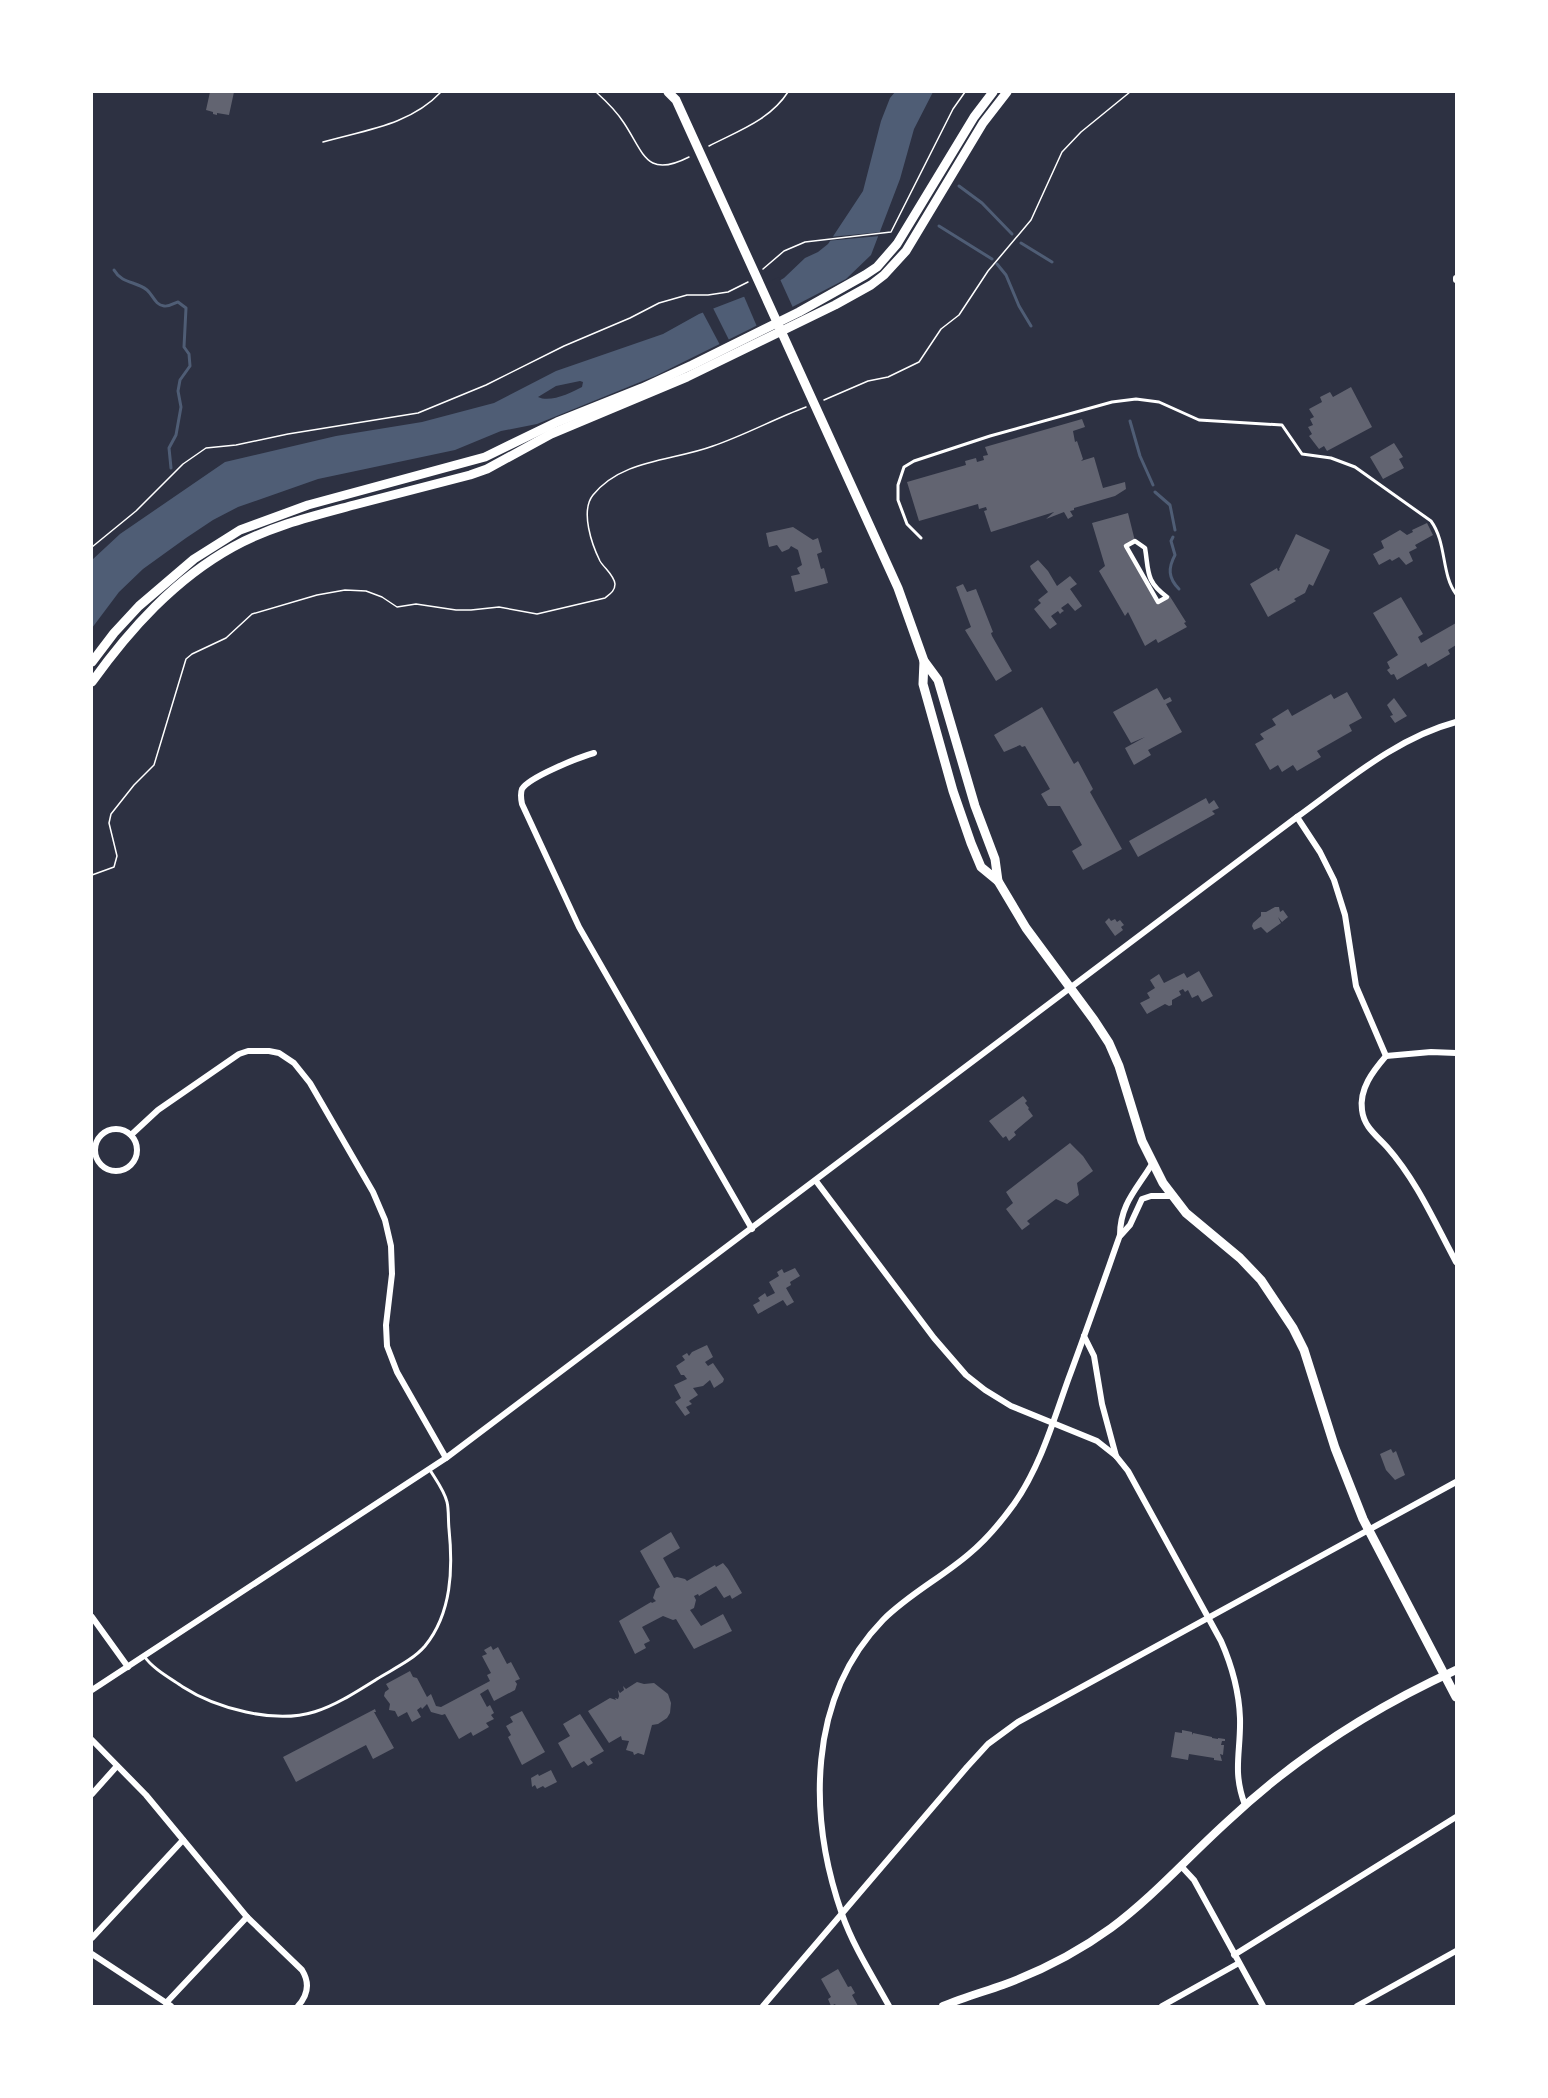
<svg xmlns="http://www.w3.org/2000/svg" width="1548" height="2098" font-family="Roboto,sans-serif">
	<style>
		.water { fill: #4f5d75; fill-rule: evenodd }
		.pier { fill: #2d3142 }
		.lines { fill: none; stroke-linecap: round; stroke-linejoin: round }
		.stream { stroke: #4f5d75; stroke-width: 3 }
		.building { fill: #626471 }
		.path { stroke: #fff; stroke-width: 1.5 }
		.service { stroke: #fff; stroke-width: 3 }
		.pedestrian { stroke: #fff; stroke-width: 4.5 }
		.minor { stroke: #fff; stroke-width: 6 }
		.tertiary { stroke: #fff; stroke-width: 8 }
		.primary { stroke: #fff; stroke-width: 9 }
	</style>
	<rect width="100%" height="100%" fill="#2d3142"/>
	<path class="water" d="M 895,92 L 933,92 L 914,129 L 900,179 L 871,255 L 846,279 L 750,329 L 655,376 L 537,424 L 501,431 L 455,450 L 318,479 L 238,507 L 213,520 L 186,538 L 143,569 L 119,592 L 92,628 L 92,560 L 120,534 L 225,462 L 336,436 L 422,422 L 494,403 L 556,371 L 663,334 L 699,314 L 769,287 L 784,278 L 805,258 L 818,252 L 828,244 L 863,191 L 881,121 L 890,98 ZM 580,381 L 583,382 L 582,387 C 571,393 550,403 538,397 L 556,386 Z"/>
	<g class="pier">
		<polygon points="882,232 880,236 826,241 829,237"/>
		<polygon points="779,277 794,310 758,329 743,294"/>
		<polygon points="712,306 729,340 720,345 702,311"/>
	</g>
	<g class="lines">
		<g class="stream">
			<polyline points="959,186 982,203 1012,234"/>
			<polyline points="939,226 992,259"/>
			<polyline points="1021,243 1052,262"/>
			<polyline points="997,264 1006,275 1019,306 1031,326"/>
			<path d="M 114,270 C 122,284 136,281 147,290 C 153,295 155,305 164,306 C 169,307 174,303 178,302 L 186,308 L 184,347 L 189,354 L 190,366 L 180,380 L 178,391 L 181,407 L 176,435 L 169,448 L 171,468"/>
			<polyline points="1130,421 1140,456 1153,485"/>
			<polyline points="1155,492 1170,505 1175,530"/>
			<path d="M 1173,537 L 1171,541 L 1175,555 C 1168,568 1168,578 1179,589"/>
		</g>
	</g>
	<g class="building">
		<polygon points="210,92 234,92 229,115 217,113 217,115 213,114 213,112 206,110"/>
		<polygon points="1351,387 1372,427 1327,451 1324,446 1319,449 1309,436 1312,434 1308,427 1313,425 1310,419 1314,417 1309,409 1322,402 1320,397 1330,392 1333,397"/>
		<polygon points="1082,419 1085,427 1073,431 1075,442 1077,441 1083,459 1081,461 1094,457 1103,488 1125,482 1126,489 1115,496 1074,508 1074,510 1070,511 1073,516 1068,519 1064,512 1046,519 1054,512 991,532 984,511 987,510 986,507 979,509 978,504 919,521 907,482 966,465 965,461 976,458 977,462 984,460 983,456 988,455 985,447"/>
		<polygon points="1394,443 1403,457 1399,459 1404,468 1383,479 1370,457"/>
		<polygon points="1128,513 1135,541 1126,546 1158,602 1169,595 1186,622 1184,623 1187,627 1158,643 1156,639 1145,646 1128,612 1125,616 1099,571 1105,566 1092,523"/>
		<polygon points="1427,523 1433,535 1415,545 1417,548 1409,552 1413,561 1406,565 1399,557 1392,561 1390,559 1379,565 1373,554 1384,548 1381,541 1400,530 1407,535 1413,532 1412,530"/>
		<polygon points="793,527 813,540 818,538 822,552 817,554 821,569 824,568 828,583 795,592 791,576 800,574 797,568 802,565 798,550 791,546 789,549 782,552 777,545 769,547 766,533"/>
		<polygon points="1296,534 1330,550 1313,586 1309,584 1305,593 1294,599 1296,601 1268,617 1250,584 1277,568 1278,571 1280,570 1279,569"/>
		<polygon points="1038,560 1048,571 1057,586 1070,576 1077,584 1070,589 1082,606 1075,611 1068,603 1061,608 1064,611 1062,612 1060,614 1058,611 1051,616 1057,624 1050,629 1034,609 1041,603 1038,600 1048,592 1031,569 1030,566"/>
		<polygon points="963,584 967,592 976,589 993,632 991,633 992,636 1012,671 996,681 965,630 971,627 956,587"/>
		<polygon points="1401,597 1423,634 1418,637 1421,643 1456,623 1456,645 1448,650 1450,654 1428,667 1426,663 1397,680 1394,674 1391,675 1387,670 1390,668 1387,662 1398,655 1373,613"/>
		<polygon points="1157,688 1164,700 1170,697 1172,701 1166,704 1182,732 1148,750 1151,755 1134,765 1125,748 1145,737 1131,743 1113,712"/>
		<polygon points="1347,692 1362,718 1349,725 1352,731 1317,751 1321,757 1297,771 1293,765 1282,772 1278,765 1270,770 1255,744 1264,739 1260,734 1276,725 1272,719 1288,709 1292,716 1331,694 1334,699"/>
		<polygon points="1394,698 1407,716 1395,723 1390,716 1393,715 1387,705"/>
		<polygon points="1042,707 1074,764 1078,761 1093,789 1090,792 1122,849 1083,870 1072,851 1082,845 1060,806 1048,806 1041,794 1050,789 1025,746 1022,747 1020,745 1004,752 994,735"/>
		<polygon points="1206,798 1209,804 1214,800 1219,808 1212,811 1215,814 1138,857 1129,841"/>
		<polygon points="1275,907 1279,907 1280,912 1283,910 1288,917 1282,922 1278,917 1281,923 1267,933 1261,927 1254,930 1252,926 1253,923 1261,916 1261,912 1266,912"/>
		<polygon points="1109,918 1111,921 1115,919 1117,922 1120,920 1124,925 1121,927 1123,930 1115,936 1105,922"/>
		<polygon points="1199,971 1213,996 1202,1002 1198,995 1192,998 1188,990 1185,992 1183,989 1179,991 1181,995 1172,1000 1172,1005 1169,1006 1165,1004 1147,1014 1140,1003 1150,998 1147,993 1155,988 1150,980 1159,974 1164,983 1184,973 1187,978"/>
		<polygon points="1023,1096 1027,1101 1025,1103 1029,1108 1028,1109 1033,1116 1014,1132 1016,1135 1009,1141 1006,1136 1003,1138 989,1121"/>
		<polygon points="1070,1143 1083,1156 1093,1171 1077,1183 1079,1195 1067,1204 1056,1199 1027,1221 1030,1224 1022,1230 1006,1209 1013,1203 1006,1192"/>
		<polygon points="795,1268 800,1276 790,1282 791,1285 786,1288 794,1302 787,1306 783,1300 758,1314 753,1305 760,1301 758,1298 765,1293 767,1297 775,1293 769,1282 779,1276 777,1272 782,1269 784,1273"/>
		<polygon points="707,1345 713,1357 705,1362 708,1366 713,1363 724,1379 723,1382 714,1388 710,1380 703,1386 693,1388 698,1395 689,1401 692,1404 686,1407 690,1413 685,1416 675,1402 681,1398 674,1385 687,1379 684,1375 681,1375 676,1366 685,1360 682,1356 687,1353 689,1356 692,1352"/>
		<polygon points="1391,1449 1393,1453 1396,1451 1405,1475 1395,1480 1386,1470 1380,1454"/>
		<polygon points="671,1532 680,1548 663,1558 674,1578 677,1577 685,1579 687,1581 715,1565 716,1567 723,1563 728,1569 742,1593 732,1599 730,1595 724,1598 716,1586 699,1596 698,1594 694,1596 696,1600 694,1608 690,1610 701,1626 723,1614 732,1631 694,1649 676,1619 673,1620 663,1616 642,1627 650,1641 644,1644 646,1648 635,1654 619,1621 651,1602 652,1603 656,1601 653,1598 656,1589 660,1587 640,1551"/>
		<polygon points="491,1646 493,1650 498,1647 507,1664 511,1662 520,1679 515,1681 517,1684 515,1690 494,1701 488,1689 480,1694 487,1707 490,1705 494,1713 491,1715 494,1719 486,1723 489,1727 473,1736 471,1732 459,1739 445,1714 442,1715 431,1712 427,1704 422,1709 421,1707 417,1710 421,1717 412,1722 407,1712 398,1717 395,1711 389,1710 390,1704 384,1696 385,1692 389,1689 386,1684 410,1671 413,1677 417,1678 427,1697 431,1694 436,1706 441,1707 490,1681 487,1675 491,1673 482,1656 487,1654 484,1650"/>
		<polygon points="637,1682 644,1684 654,1683 668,1694 671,1703 670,1713 667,1718 658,1724 652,1725 644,1755 638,1753 634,1755 633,1752 626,1750 629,1741 622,1740 621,1736 609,1743 588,1711 610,1698 616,1700 615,1698 618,1699 619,1696 618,1690 620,1693 624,1690 623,1686 626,1689"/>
		<polygon points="375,1709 376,1712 374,1712 394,1748 373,1759 366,1745 296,1782 283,1757"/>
		<polygon points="522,1711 545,1752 522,1765 508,1737 511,1735 506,1726 513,1722 510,1717"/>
		<polygon points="580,1714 604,1751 590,1759 593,1763 588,1766 584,1761 572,1768 558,1743 570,1736 563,1724"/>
		<polygon points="1182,1730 1192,1732 1192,1735 1193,1733 1212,1737 1212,1738 1218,1739 1218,1738 1225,1739 1225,1741 1222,1741 1221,1745 1224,1745 1223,1755 1220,1754 1222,1761 1214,1760 1214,1758 1189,1754 1188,1760 1171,1757 1175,1732 1182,1733"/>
		<polygon points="551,1770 557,1782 545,1788 543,1786 537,1789 535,1785 532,1787 531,1778 538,1774 539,1776"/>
		<polygon points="838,1969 848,1987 851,1986 855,1993 852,1995 858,2006 836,2006 835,2004 831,2006 828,1999 831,1997 821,1979"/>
	</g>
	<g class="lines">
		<g class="path">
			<path d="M 596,92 C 606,101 617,112 624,123 C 644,153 646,179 689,157"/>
			<path d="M 323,142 C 365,130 410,125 441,92"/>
			<path d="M 709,146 C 738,131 770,120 788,92"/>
			<polyline points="763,269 784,251 805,242 891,232 953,109 965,92"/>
			<polyline points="824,400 868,381 888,377 919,362 941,329 959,315 988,271 1031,220 1062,152 1081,132 1130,92"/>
			<polyline points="92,547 136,511 183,464 206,448 236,445 288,434 418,413 486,385 564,346 630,318 659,303 687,295 708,295 728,292 748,282"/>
			<path d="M 92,875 L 114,867 L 117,856 L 109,823 L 111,814 L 134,785 L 154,765 L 186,659 L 192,654 L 226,638 L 252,614 L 317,595 L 345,590 L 366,591 L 382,597 L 397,607 L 416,604 L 456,610 L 471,610 L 499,607 L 537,614 L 605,598 C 610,594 615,591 615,584 C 614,575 604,568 600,561 C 592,545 580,511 593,495 C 622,459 673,461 713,446 C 745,435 774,419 806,407"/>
		</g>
		<g class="service">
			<path d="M 921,538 L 907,524 L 898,500 L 898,485 L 904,467 L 914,461 L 990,436 L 1112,402 L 1136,399 L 1159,402 L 1199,420 L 1282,425 L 1302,454 L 1331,458 L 1355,467 L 1431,521 C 1447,543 1441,574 1456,594"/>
			<path d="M 144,1656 C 153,1669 170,1678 183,1687 C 203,1700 223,1707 246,1712 C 304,1725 329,1709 377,1679 C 393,1669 413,1660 425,1646 C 452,1613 453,1568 449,1529 C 448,1520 449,1510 447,1502 C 444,1490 436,1480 430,1470"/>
		</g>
		<path class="pedestrian" d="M 1135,541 L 1145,548 C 1149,571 1145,581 1167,597 L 1158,602 L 1126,546 Z"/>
		<g class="minor">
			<polyline points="1456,278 1456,280"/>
			<path d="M 594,753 C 580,757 529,777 522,789 C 520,794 521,799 522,804 L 579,927 L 752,1229"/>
			<polyline points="1297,817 1320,852 1334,880 1345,915 1356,986 1386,1056"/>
			<path d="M 1386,1056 C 1373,1071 1359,1089 1362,1110 C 1364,1127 1376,1135 1387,1147 C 1417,1181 1435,1223 1456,1262"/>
			<polyline points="1386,1056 1431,1052 1456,1053"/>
			<circle cx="116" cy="1150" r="21"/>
			<polyline points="131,1135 158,1110 239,1054 248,1051 269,1051 279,1053 294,1063 310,1083 373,1192 385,1220 391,1246 392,1274 386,1325 387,1346 397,1372 446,1458"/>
			<path d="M 816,1181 L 934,1338 L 966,1375 L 985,1390 L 1011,1406 L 1097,1441 L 1116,1456 L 1128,1471 L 1221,1641 C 1232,1666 1239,1691 1240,1718 C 1241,1752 1232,1771 1245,1805"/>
			<polyline points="1121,1235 1130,1225 1142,1199 1151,1196 1172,1196"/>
			<polyline points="1084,1336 1094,1356 1102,1404 1116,1456"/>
			<polyline points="92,1617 128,1667"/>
			<path d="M 92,1690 L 446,1458 L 1297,817 C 1347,781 1396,738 1456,722"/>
			<path d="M 92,1740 L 146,1795 L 247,1917 L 302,1970 C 310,1983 308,1995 298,2006"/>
			<polyline points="92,1794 117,1766"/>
			<polyline points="1181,1866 1194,1880 1263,2006"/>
			<polyline points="92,1938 183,1840"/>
			<polyline points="92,1954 171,2006"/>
			<polyline points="1234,1955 1456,1817"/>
			<polyline points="166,2003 247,1917"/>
			<polyline points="763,2006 967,1767 988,1744 1018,1722 1456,1482"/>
			<path d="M 889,2006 C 873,1977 853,1946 842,1914 C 808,1817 807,1698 883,1620 C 909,1594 941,1578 969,1554 C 986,1540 1001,1522 1014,1504 C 1040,1467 1053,1422 1068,1380 C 1086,1332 1103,1283 1120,1235 C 1120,1204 1137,1189 1152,1164"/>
			<polyline points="1162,2006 1239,1963"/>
			<polyline points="1357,2006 1456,1951"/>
		</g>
		<path class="tertiary" d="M 943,2006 C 962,1998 983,1992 1003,1985 C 1041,1971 1078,1952 1111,1928 C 1154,1896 1189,1856 1229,1820 C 1296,1757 1373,1708 1456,1670"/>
		<g class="primary">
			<polyline points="668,92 676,100 898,588 924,661 938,680 975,806 995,859 998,881 1026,928 1094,1020 1109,1043 1119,1066 1142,1141 1163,1183 1186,1213 1240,1258 1261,1280 1293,1328 1304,1350 1335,1448 1363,1519 1456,1697"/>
			<polyline points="924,661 923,684 953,791 971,843 981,867 998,881"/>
			<polyline points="92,662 114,633 139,606 194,559 240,530 308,505 485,457 557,422 642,388 692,365 799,312 865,275 877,267 897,244 974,117 993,92"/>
			<path d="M 92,682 C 130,629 175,579 233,547 C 271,526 313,516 354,505 C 393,495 431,485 470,475 L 487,469 L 551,434 L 687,377 L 835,305 L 871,285 L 884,275 L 906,251 L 983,123 L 1007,92"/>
		</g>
	</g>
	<rect width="1548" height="2098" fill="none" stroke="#ffffff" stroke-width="186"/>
</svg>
